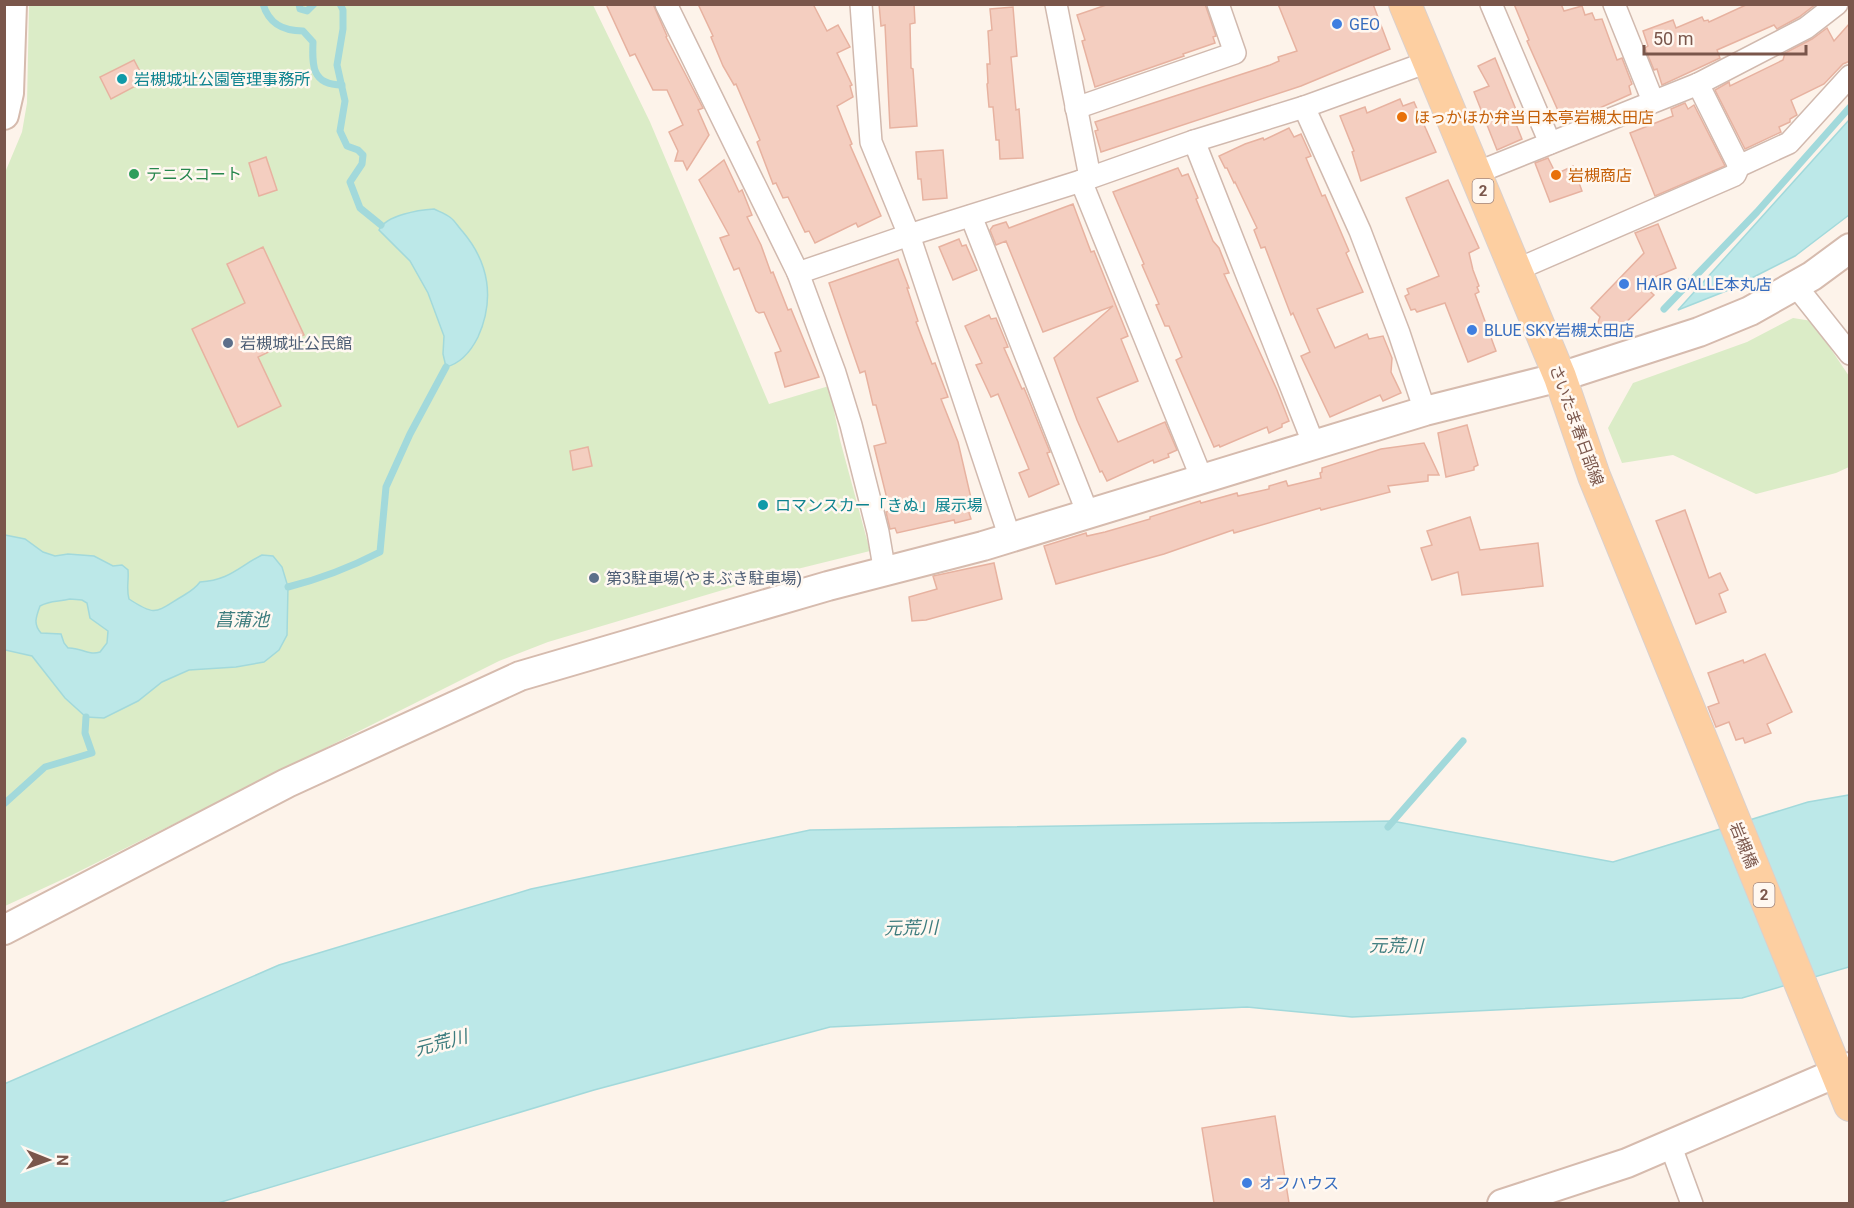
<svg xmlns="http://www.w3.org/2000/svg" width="1854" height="1208" font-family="Roboto,'Noto Sans JP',sans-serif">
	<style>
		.green { fill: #dbecc7 }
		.water { fill: #bce8e8; stroke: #a2d9db; stroke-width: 1.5; fill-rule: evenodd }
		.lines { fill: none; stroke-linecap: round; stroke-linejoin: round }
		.stream { stroke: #a2d9db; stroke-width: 7 }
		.building { fill: #f4cec0; stroke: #e7b2a0; stroke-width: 1.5 }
		.street-casing { stroke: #d1b9ae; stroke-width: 24 }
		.secondary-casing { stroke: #d6bbae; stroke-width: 32 }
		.primary-casing { stroke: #dad0cd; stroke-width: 34 }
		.street { stroke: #fff; stroke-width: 21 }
		.secondary { stroke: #fff; stroke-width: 28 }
		.primary { stroke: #fdcfa1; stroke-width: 32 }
		.shop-dot { fill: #3f7fe0; stroke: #fff8f1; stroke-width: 2 }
		.culture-dot { fill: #0f9aa8; stroke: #fff8f1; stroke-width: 2 }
		.food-dot { fill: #e8710a; stroke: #fff8f1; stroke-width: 2 }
		.leisure-dot { fill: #2e9e5b; stroke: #fff8f1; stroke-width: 2 }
		.service-dot { fill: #5c6f8a; stroke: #fff8f1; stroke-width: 2 }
		.labels { text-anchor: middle; stroke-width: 5; stroke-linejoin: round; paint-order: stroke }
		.shield { fill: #fff8f1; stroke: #a2877d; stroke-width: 1.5 }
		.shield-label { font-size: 15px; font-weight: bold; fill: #7a564b }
		.shop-label { font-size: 16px; fill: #366cbe; stroke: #fff8f1; text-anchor: start }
		.culture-label { font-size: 16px; fill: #0d838f; stroke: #fff8f1; text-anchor: start }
		.food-label { font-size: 16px; fill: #c56008; stroke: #fff8f1; text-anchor: start }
		.leisure-label { font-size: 16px; fill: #27864d; stroke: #fff8f1; text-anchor: start }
		.service-label { font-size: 16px; fill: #4e5e75; stroke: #fff8f1; text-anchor: start }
		.street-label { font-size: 16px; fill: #7a564b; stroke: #fff8f1 }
		.water-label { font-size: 18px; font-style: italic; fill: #3d7c7e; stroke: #fff8f1 }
	</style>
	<rect width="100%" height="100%" fill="#fdf3ea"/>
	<g class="green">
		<polygon points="29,5 593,5 650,122 769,404 829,386 840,440 870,551 773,575 548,642 499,661 72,875 5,906 4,175 22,132 27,103"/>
		<polygon points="1793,318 1812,321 1849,376 1849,467 1836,473 1756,494 1673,455 1622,463 1608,428 1633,383 1747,342"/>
	</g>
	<g class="water">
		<polygon points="1849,120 1849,215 1795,256 1726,291 1678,310"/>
		<path d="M 434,209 C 440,212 446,214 451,218 C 455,221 459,228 463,232 C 489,263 495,299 478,337 C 471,351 462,363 446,367 L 443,354 L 444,336 L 428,293 L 410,261 L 379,230 C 386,215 419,210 434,209 Z"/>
		<path d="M 5,535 L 25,539 L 43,552 L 55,556 L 68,554 L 94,556 L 113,566 L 122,565 L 128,570 C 129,581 126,589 129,599 C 156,617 156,612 181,597 C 189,592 194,590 200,582 C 230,580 238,567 262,555 L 273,556 L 282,567 L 288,587 L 287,635 L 279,650 L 264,662 L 236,667 L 189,670 L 162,682 L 138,701 L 104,718 L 86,717 L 65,698 L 32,656 L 5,650 ZM 70,599 L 82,600 L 87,603 L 90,618 L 108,631 L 107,643 L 100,652 C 88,656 80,647 68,648 L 64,643 L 61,634 L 41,633 C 33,624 36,617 40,606 C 50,600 59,602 70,599 Z"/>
		<polygon points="1849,795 1849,967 1742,998 1352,1017 1247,1007 830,1027 594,1090 218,1203 5,1203 4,1084 279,965 531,889 810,830 1392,821 1613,862 1808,802"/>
	</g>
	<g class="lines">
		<g class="stream">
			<path d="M 263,4 C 269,24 283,31 303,31 L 313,42 C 312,66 312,85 342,85"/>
			<polyline points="299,4 300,9 307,11 314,4"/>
			<polyline points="340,4 343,10 343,29 337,65 345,101 340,131 347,146 358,150 363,155 362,164 350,182 360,208 381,225"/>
			<polyline points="1664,309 1757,212 1850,107"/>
			<path d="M 288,587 C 320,579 351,567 380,552 L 386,487 L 410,434 L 446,367"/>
			<polyline points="4,804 45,767 92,753 85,733 86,717"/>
			<polyline points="1388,827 1463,741"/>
		</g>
	</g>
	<g class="building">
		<polygon points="606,4 653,4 667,36 666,37 703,108 698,110 709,135 687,170 683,161 675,161 678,151 669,132 683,125 667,90 653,90 635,54 630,56"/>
		<polygon points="698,4 813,4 827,31 838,25 850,47 837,53 852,85 850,86 853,97 837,106 852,144 850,145 881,216 858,227 856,223 815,243 809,231 805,232 788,197 783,198 776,183 773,184 757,142 760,140 736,84 734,85 723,66 711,37 713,36"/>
		<polygon points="879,4 914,4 915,23 910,24 911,68 913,69 917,126 890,128 885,25 881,26"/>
		<polygon points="1109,4 1205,4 1216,36 1213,37 1215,43 1183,54 1184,56 1095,87 1082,41 1085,40 1077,15"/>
		<polygon points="1278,4 1373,4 1390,49 1301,86 1101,152 1095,131 1098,130 1095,122 1270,65 1279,61 1278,57 1297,51"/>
		<polygon points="1514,4 1561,4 1564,11 1582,6 1585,15 1592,13 1595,20 1602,19 1617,60 1622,58 1632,84 1629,86 1631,94 1564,124 1527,41 1529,40"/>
		<polygon points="1748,4 1816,4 1799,17 1777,29 1774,25 1717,50 1720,58 1662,85 1657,69 1654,70 1645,48 1648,46 1643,31 1673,20 1676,28 1702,17 1704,21 1708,20 1709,22"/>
		<polygon points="1013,7 1017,56 1011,57 1016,110 1019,109 1023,158 1000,159 999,140 996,140 993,107 989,107 987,84 988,83 987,64 990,64 988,31 992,30 990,9"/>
		<polygon points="1850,23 1850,61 1843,64 1824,84 1791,100 1797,115 1790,119 1790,122 1779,127 1781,132 1745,149 1715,90 1729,82 1730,86 1783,60 1785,53 1812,39 1827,28 1834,41"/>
		<polygon points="1495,58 1519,117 1514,119 1522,139 1497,150 1474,92 1489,86 1478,66"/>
		<polygon points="134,60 145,81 111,99 100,77"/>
		<polygon points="1400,99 1403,106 1414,102 1436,152 1361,181 1352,152 1354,151 1340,116 1365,107 1367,113"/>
		<polygon points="1685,103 1688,109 1694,105 1725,166 1655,196 1630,133 1673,116 1671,109"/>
		<polygon points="1289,128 1294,137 1301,134 1311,156 1306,158 1322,196 1325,195 1349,251 1346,253 1363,292 1317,309 1335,348 1367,334 1369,339 1383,336 1392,358 1391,372 1401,393 1383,401 1380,395 1330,417 1301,356 1310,352 1293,313 1291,315 1265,247 1261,248 1254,230 1257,228 1235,182 1234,183 1227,168 1225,168 1219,156 1245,144 1263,138 1264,140"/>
		<polygon points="943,150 947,198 923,200 921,179 918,179 916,152"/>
		<polygon points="266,157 277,190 259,196 249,163"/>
		<polygon points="1548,158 1556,174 1573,166 1582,191 1550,202 1535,163"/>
		<polygon points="724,160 739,192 742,190 752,215 747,217 761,245 771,273 773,272 788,310 791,309 819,377 785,387 775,353 781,351 764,312 759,313 756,311 739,268 734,270 720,238 729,235 699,180"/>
		<polygon points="1178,168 1182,176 1188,174 1198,198 1196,199 1213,241 1219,248 1229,273 1224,274 1277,390 1289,421 1282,424 1282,427 1269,433 1267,427 1220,447 1219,445 1214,447 1176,360 1182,357 1169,326 1165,326 1156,305 1159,304 1142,265 1144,264 1113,192"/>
		<polygon points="1448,180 1479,248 1469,253 1473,270 1479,286 1477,287 1479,292 1475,294 1496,351 1468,362 1445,303 1417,312 1415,309 1411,310 1405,296 1409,294 1407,289 1439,276 1406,198"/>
		<polygon points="1073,204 1091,252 1094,251 1128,336 1121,339 1138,381 1097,398 1118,442 1165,422 1177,450 1168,454 1169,457 1154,463 1153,460 1107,481 1102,471 1100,472 1077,420 1054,358 1113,306 1043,332 1006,241 996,245 990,230 993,226 1006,222 1009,228"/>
		<polygon points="1658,224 1676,268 1641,283 1654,295 1617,331 1615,328 1607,330 1597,325 1600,317 1591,308 1644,253 1635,233"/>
		<polygon points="959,239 962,246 966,245 977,270 953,280 939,247"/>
		<polygon points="263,247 304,335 258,357 281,406 238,427 192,329 245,303 227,264"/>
		<polygon points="898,259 909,288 907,288 918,321 916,322 932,364 935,363 948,397 941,399 958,442 974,511 969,513 971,519 955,523 954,520 897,533 895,528 890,529 886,512 890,511 874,446 886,443 876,405 873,405 865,371 860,373 829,283"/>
		<polygon points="989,315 991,319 996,318 1008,347 1004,348 1022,389 1024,388 1029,400 1050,452 1047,453 1059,484 1029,497 1019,473 1029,469 998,394 991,397 976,365 982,363 965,326"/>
		<polygon points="1467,425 1478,465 1474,467 1474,470 1446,477 1438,433"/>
		<polygon points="1424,443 1439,475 1428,475 1428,481 1388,486 1390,492 1321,510 1320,508 1234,533 1233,530 1164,554 1056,584 1044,546 1086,533 1087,536 1105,532 1150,519 1150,517 1200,501 1201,503 1237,493 1238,496 1269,489 1269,486 1286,481 1288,486 1321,478 1320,473 1322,472 1322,468 1381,449"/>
		<polygon points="588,447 592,466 573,470 570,451"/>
		<polygon points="1685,510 1709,578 1720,573 1728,590 1719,594 1726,612 1696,624 1656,521"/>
		<polygon points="1470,517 1480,550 1538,543 1543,586 1462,595 1458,572 1432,580 1421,548 1432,545 1427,531"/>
		<polygon points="994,563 1002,599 926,620 912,621 909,597 937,589 933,576"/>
		<polygon points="1765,654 1792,712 1767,724 1771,733 1745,743 1743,738 1736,740 1729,722 1716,727 1708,707 1719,703 1708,673 1743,660 1744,663"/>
		<polygon points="1275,1116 1289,1203 1214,1203 1202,1128"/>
	</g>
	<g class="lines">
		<defs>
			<g id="street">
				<polyline points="666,4 798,273 835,373 851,425 878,532 885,573"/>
				<polyline points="861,4 871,142 909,235 1010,538"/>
				<polyline points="1056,4 1090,177"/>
				<polyline points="1491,4 1550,143"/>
				<polyline points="1614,4 1653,101"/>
				<polyline points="1698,84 1739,166"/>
				<polyline points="1304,107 1360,231 1399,333 1425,411"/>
				<polyline points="1076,108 1235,53 1218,4"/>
				<polyline points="1194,141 1314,445"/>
				<polyline points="1476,173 1698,84 1806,28 1837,4"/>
				<polyline points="1081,181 1202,479"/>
				<polyline points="971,216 1088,514"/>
				<polyline points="1516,270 1735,175 1739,166 1789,143 1850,76"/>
				<polyline points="798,273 909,235 1081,181 1194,141 1304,107 1428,62"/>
				<polyline points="1796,286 1850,354"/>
				<polyline points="1670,1144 1692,1204"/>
			</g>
			<g id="secondary">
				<polyline points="4,115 9,93 12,4"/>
				<polyline points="4,930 287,783 520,676 828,586 983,546 1425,411 1560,377 1699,332 1750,311 1812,276 1850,248"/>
				<polyline points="1502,1204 1627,1163 1850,1067"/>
			</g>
			<polyline id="primary" points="1405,4 1560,377 1594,476 1850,1105"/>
		</defs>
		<use href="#street" class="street-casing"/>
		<use href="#secondary" class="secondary-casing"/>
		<use href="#primary" class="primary-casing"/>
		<use href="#street" class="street"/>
		<use href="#secondary" class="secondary"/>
		<use href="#primary" class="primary"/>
	</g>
	<g class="shop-dot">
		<circle cx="1337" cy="24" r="6"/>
		<circle cx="1624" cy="284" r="6"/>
		<circle cx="1472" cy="330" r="6"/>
		<circle cx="1247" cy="1183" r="6"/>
	</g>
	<g class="culture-dot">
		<circle cx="122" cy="79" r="6"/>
		<circle cx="763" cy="505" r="6"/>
	</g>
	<g class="food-dot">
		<circle cx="1402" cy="117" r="6"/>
		<circle cx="1556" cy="175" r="6"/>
	</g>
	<circle class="leisure-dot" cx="134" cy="174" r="6"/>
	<g class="service-dot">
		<circle cx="228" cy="343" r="6"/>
		<circle cx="594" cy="578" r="6"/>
	</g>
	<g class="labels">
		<g class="shield">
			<rect x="1472.5" y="179" width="21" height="24" rx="4.5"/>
			<rect x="1753.5" y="883" width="21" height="24" rx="4.5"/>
		</g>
		<g class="shield-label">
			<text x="1483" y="196">2</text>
			<text x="1764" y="900">2</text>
		</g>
		<g class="shop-label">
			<text x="1349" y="30">GEO</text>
			<text x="1636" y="290">HAIR GALLE本丸店</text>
			<text x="1484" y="336">BLUE SKY岩槻太田店</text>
			<text x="1259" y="1189">オフハウス</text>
		</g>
		<g class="culture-label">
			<text x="134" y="85">岩槻城址公園管理事務所</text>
			<text x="775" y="511">ロマンスカー「きぬ」展示場</text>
		</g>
		<g class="food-label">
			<text x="1414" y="123">ほっかほか弁当日本亭岩槻太田店</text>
			<text x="1568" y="181">岩槻商店</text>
		</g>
		<g class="leisure-label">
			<text x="146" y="180">テニスコート</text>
		</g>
		<g class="service-label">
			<text x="240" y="349">岩槻城址公民館</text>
			<text x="606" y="584">第3駐車場(やまぶき駐車場)</text>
		</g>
		<g class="street-label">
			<text transform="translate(1577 425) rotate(70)" y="6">さいたま春日部線</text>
			<text transform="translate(1744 845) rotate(68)" y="6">岩槻橋</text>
		</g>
		<g class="water-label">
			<text x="242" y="626">菖蒲池</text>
			<text transform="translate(911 928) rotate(-1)" y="6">元荒川</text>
			<text transform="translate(1396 946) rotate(1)" y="6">元荒川</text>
			<text transform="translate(441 1043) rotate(-15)" y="6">元荒川</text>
		</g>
	</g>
	<rect width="1854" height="1208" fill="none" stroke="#7a564b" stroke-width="12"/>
	<g transform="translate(48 1160) rotate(91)" stroke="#fff8f1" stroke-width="4.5" paint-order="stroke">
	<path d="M0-4.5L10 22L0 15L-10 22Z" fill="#7a564b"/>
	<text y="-9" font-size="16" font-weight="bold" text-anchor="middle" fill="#7a564b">N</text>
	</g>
	<path d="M1644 45v9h162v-9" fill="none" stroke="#7a564b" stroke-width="3"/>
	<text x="1653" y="45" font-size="18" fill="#7a564b" stroke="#fff8f1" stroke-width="4.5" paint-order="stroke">50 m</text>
</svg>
